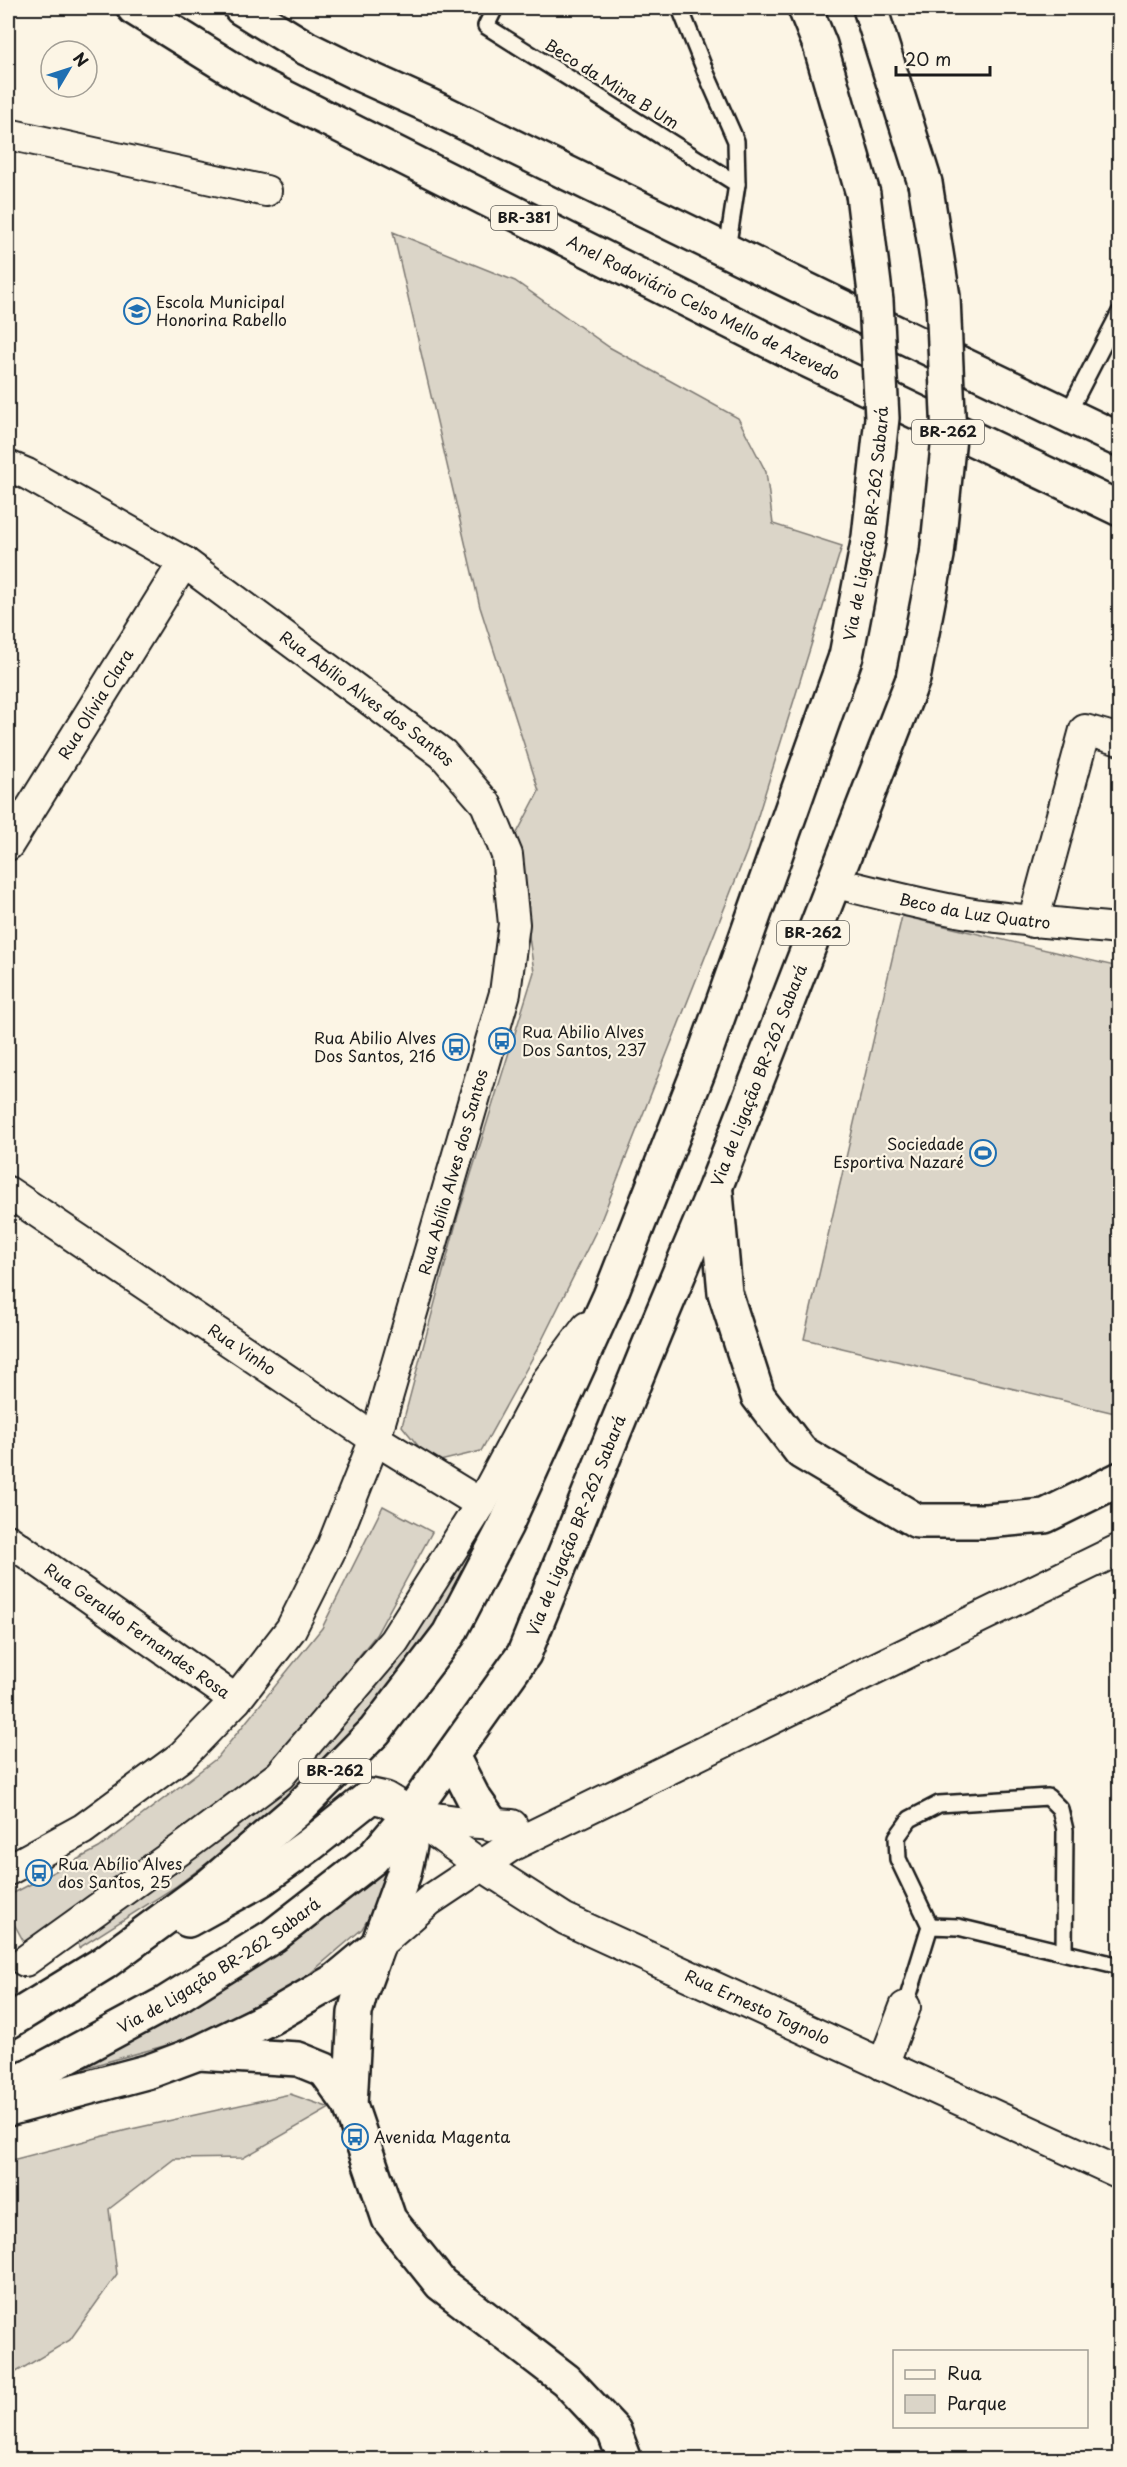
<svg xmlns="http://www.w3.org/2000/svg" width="1127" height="2467" font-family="'Playpen Sans',sans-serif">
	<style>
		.green { fill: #dbd5c8; stroke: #7c7872; stroke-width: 1.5 }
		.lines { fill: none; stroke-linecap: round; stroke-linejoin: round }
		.lane-casing { stroke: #1c1c1c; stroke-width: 20 }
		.street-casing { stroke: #1c1c1c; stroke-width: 34 }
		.secondary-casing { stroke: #1c1c1c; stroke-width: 38 }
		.highway-casing { stroke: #1c1c1c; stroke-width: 38 }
		.lane { stroke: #fcf5e5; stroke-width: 15 }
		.street { stroke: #fcf5e5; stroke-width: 30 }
		.secondary { stroke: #fcf5e5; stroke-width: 33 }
		.highway { stroke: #fcf5e5; stroke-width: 33 }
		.highway-bridge-casing { stroke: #1c1c1c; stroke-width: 38; stroke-linecap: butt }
		.highway-bridge { stroke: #fcf5e5; stroke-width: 33 }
		.labels { text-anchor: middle; stroke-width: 4.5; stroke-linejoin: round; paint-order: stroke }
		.shield { fill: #fcf5e5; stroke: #5f5d58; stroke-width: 1.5 }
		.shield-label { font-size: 15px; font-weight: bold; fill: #1c1c1c }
		.street-label { font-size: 16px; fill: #1c1c1c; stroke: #fcf5e5 }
		.poi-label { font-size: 16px; fill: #1c1c1c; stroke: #fcf5e5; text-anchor: start }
	</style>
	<rect width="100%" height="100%" fill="#fcf5e5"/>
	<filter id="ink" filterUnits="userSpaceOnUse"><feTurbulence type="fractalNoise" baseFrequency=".0167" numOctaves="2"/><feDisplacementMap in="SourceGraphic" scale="12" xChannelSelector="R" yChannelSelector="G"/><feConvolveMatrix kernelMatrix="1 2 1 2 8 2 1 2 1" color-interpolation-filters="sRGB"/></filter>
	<g filter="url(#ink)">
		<g class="green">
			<polygon points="393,232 515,281 609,347 738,418 766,472 773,524 842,546 747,851 600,1223 539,1346 481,1451 432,1463 402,1426 458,1216 534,972 515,837 539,791 480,607"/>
			<polygon points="902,916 1119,967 1119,1414 804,1339"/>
			<polygon points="383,1506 432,1532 376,1635 270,1766 98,1896 24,1942 8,1913 8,1896 99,1848 217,1758 322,1628"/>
			<polygon points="490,1510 469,1564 418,1657 349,1737 265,1820 175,1887 79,1948 78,1939 259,1808"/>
			<polygon points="394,1848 398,1869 362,1929 300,1982 189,2039 37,2081"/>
			<polygon points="290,2094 330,2108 243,2158 174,2159 109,2209 117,2274 70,2340 8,2377 8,2161 127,2130"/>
		</g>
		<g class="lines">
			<defs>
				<g id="lane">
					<polyline points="495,8 486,26 737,184"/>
					<polyline points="680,8 706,73 736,141 737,184 727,250"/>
					<polyline points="1068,413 1120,312"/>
					<polyline points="930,1926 898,1859 897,1837 910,1819 939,1804 1048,1797 1060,1809 1065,1830 1064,1952"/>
					<polyline points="905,2007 930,1926 958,1927 1120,1966"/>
				</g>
				<g id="street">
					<polyline points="8,134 266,191"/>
					<path id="s1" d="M 8,466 L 27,474 L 184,562 L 443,754 L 486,804 L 507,855 L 514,924 L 505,993 L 375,1439 L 332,1547 L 291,1629 L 236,1700 L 182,1756 L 83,1829 L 8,1870"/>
					<path id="s2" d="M 8,845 L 184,562"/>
					<path id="s3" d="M 832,882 C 877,893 922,905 968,913 C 1018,921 1069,924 1120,929"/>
					<polyline points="1033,922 1085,730 1120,740"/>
					<path id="s4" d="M 8,1192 L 375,1439 L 481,1504"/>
					<path id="s5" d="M 8,1540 L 236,1700"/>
					<path id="s6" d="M 410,1814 L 481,1865 L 565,1919 L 1120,2173"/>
					<polyline points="414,1815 464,1822 512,1825"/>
					<polyline points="378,1945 430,1900 511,1846 1120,1549"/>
					<polyline points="25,1961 188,1844 280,1775 394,1641 481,1504 547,1381 587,1327"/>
					<polyline points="883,2065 905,2007"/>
				</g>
				<g id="secondary">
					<polyline points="198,2053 298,2059 325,2070 350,2105 389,2219 441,2284 566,2380 614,2431 625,2460"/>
					<polyline points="350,2105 355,2013 360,1994 404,1873 410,1846 410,1814"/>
					<polyline points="8,2109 150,2071 198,2053 270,2018 336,1980 378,1945"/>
				</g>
				<g id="highway">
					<path id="s7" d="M 134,8 L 248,79 L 799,356 L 1120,509"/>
					<polyline points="241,8 306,48 361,75 430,106 836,304 1120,440"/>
					<polyline points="805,8 820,45 863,194"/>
					<polyline points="870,8 925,183"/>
					<polyline points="716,1193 725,1293 758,1396 801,1452 917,1521 986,1521 1045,1516 1120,1479"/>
					<polyline points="452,1756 473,1797 492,1824"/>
					<polyline points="188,1920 262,1879 311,1844 371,1796 385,1799 410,1814"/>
					<polyline points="8,2022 104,1963 211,1884 296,1811 375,1731 449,1634 506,1525 610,1296 699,1070 846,656"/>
					<path id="s8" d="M 8,2088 L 166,2003 L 273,1936 L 372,1859 L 410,1814 L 524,1654 L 655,1331 L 715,1188 L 913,679"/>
				</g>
			</defs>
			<use href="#lane" class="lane-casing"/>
			<use href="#street" class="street-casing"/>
			<use href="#secondary" class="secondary-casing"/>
			<use href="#highway" class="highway-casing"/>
			<use href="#lane" class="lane"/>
			<use href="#street" class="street"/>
			<use href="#secondary" class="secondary"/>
			<use href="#highway" class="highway"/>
			<defs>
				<g id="highway-bridge">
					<path id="s9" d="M 846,656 L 869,537 L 882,418 L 876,301 L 863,194"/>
					<polyline points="913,679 937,555 949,437 943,297 925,183"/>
				</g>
			</defs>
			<use href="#highway-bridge" class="highway-bridge-casing"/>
			<use href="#highway-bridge" class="highway-bridge"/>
		</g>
	</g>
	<defs>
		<symbol id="school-ring" viewBox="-11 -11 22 22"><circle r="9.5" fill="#fcf5e5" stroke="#1f6fb2" stroke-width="1.5"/><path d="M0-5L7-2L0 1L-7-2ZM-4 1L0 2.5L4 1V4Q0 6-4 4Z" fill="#1f6fb2"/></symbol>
		<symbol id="bus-ring" viewBox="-11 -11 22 22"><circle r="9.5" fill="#fcf5e5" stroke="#1f6fb2" stroke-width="1.5"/><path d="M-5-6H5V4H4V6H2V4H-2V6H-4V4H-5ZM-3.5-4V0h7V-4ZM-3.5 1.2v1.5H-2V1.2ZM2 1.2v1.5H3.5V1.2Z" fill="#1f6fb2"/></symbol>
		<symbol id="stadium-ring" viewBox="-11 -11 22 22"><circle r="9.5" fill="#fcf5e5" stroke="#1f6fb2" stroke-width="1.5"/><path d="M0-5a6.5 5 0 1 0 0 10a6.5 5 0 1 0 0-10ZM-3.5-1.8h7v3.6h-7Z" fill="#1f6fb2"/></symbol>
	</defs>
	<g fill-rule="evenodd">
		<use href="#school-ring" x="122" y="296" width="30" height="30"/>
		<use href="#bus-ring" x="487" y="1026" width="30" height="30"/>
		<use href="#bus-ring" x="441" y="1032" width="30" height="30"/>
		<use href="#stadium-ring" x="968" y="1138" width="30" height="30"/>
		<use href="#bus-ring" x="24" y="1858" width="30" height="30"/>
		<use href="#bus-ring" x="340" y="2122" width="30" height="30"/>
	</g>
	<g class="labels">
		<g class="shield">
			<rect x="491" y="206" width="66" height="24" rx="4.5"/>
			<rect x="912" y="420" width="72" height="24" rx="4.5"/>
			<rect x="777" y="921" width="72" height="24" rx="4.5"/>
			<rect x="299" y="1759" width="72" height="24" rx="4.5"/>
		</g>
		<g class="shield-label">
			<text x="524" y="223">BR-381</text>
			<text x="948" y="437">BR-262</text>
			<text x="813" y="938">BR-262</text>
			<text x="335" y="1776">BR-262</text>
		</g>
		<g class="street-label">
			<text transform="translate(612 84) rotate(32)" y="6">Beco da Mina B Um</text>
			<text dy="6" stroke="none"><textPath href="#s7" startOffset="644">Anel Rodoviário Celso Mello de Azevedo</textPath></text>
			<text dy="6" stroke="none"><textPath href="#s9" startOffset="134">Via de Ligação BR-262 Sabará</textPath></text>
			<text dy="6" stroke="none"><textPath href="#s1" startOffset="429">Rua Abílio Alves dos Santos</textPath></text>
			<text dy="6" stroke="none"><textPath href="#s2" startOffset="166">Rua Olívia Clara</textPath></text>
			<text dy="6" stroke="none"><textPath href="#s3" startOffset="146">Beco da Luz Quatro</textPath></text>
			<text dy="6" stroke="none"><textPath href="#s8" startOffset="1311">Via de Ligação BR-262 Sabará</textPath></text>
			<text transform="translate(453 1172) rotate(-74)" y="6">Rua Abílio Alves dos Santos</text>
			<text dy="6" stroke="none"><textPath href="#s4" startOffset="282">Rua Vinho</textPath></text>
			<text dy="6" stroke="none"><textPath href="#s8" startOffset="825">Via de Ligação BR-262 Sabará</textPath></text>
			<text dy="6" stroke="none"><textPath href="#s5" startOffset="158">Rua Geraldo Fernandes Rosa</textPath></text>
			<text dy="6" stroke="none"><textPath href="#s8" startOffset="244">Via de Ligação BR-262 Sabará</textPath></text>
			<text dy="6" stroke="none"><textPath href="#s6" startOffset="399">Rua Ernesto Tognolo</textPath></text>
		</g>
		<g class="poi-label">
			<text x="156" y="308">Escola Municipal<tspan x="156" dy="18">Honorina Rabello</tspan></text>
			<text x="522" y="1038">Rua Abilio Alves<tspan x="522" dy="18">Dos Santos, 237</tspan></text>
			<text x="436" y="1044" text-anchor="end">Rua Abilio Alves<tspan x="436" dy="18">Dos Santos, 216</tspan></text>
			<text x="964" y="1150" text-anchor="end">Sociedade<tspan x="964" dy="18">Esportiva Nazaré</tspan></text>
			<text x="58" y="1870">Rua Abílio Alves<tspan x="58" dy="18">dos Santos, 25</tspan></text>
			<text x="374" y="2143">Avenida Magenta</text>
		</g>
	</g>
	<rect width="1127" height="2467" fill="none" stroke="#fcf5e5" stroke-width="30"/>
	<rect x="15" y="15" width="1097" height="2437" fill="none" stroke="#1c1c1c" stroke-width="2" filter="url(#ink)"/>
	<rect x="893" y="2350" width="195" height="78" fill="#fcf5e5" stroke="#a29e95" stroke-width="1.5"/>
	<rect x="905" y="2370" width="30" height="9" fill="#fcf5e5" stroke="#a29e95" stroke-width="1.5"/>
	<text x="947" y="2380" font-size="18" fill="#1c1c1c">Rua</text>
	<rect x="905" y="2395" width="30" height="18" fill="#dbd5c8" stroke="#a29e95" stroke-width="1.5"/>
	<text x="947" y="2410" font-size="18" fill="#1c1c1c">Parque</text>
	<g transform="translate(69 69) rotate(51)"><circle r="28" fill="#fcf5e5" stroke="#a29e95" stroke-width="1.5"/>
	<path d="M0-4.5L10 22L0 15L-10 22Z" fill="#1f6fb2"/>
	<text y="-9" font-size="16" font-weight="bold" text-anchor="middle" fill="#1c1c1c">N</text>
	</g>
	<path d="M896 66v9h94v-9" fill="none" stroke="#1c1c1c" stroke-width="3"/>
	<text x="905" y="66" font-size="18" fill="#1c1c1c" stroke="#fcf5e5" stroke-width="4.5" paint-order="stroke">20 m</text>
</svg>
